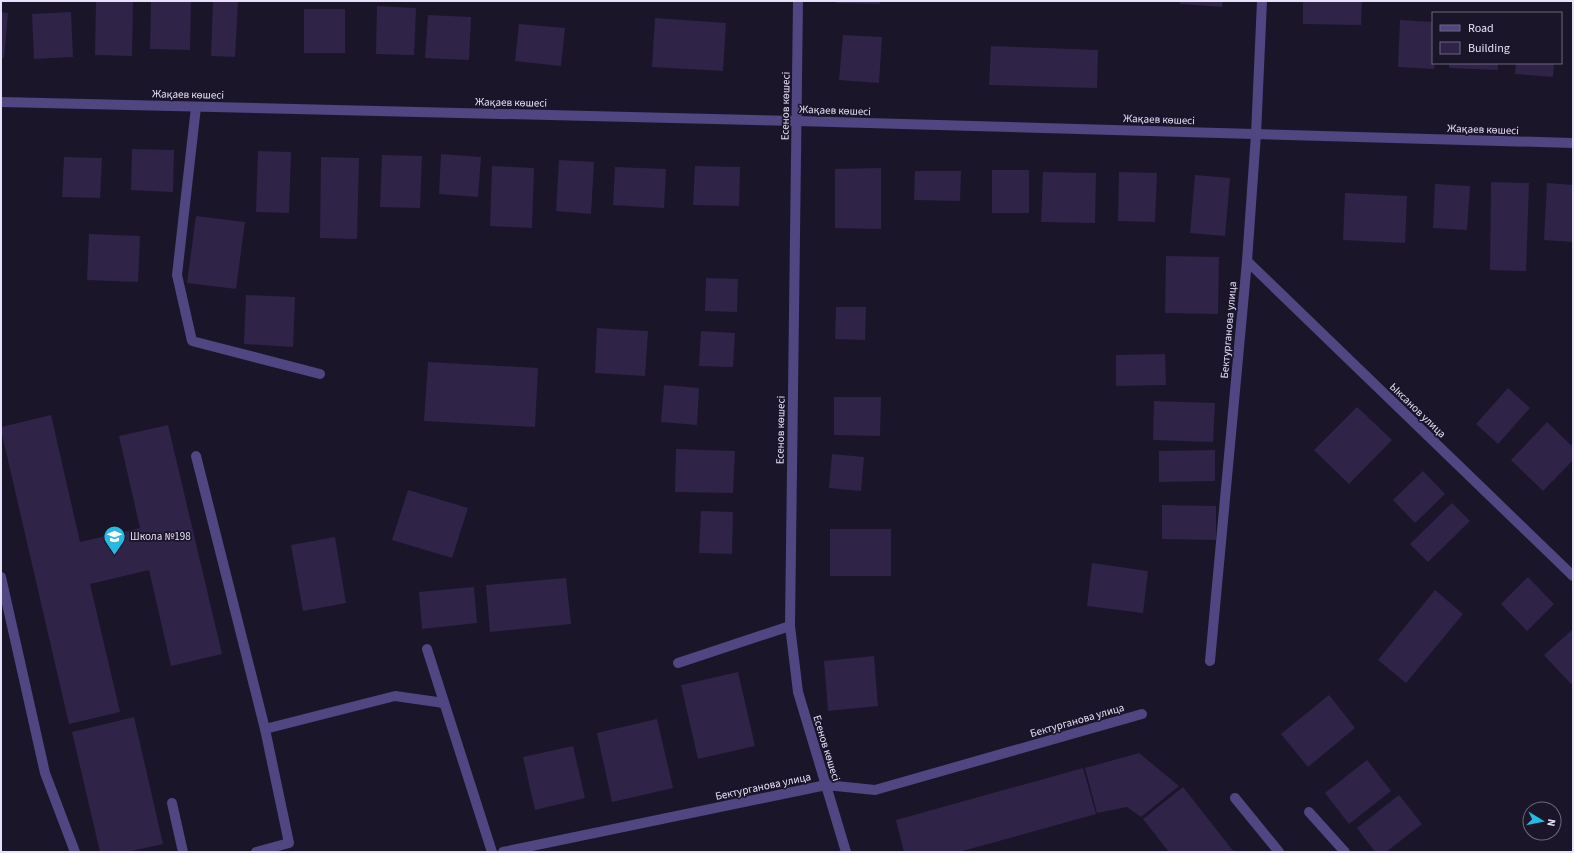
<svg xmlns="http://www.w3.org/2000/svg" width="1574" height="853" font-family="'Source Sans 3',sans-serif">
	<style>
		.building { fill: #2f2348 }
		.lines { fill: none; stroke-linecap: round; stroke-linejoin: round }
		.minor { stroke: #4f4682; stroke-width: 10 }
		.labels { text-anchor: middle; stroke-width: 3.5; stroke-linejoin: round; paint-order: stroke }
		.street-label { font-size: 11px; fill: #e7e1fb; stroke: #1b1529 }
		.poi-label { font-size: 11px; fill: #e7e1fb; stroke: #1b1529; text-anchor: start }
	</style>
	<rect width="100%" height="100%" fill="#1b1529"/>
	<g class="building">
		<polygon points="96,1 133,1 132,56 95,55"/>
		<polygon points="151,1 191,1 190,50 150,49"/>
		<polygon points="213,1 238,1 235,57 211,56"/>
		<polygon points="836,1 880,1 880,4 836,3"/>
		<polygon points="1180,1 1223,1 1222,7 1180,4"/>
		<polygon points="1303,1 1362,1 1361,25 1303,24"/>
		<polygon points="377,6 416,8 414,55 376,54"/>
		<rect x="304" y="9" width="41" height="44"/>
		<polygon points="1,12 8,13 4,58 1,58"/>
		<polygon points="71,12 73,57 34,59 32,14"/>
		<polygon points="428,15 471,17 469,60 425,58"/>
		<polygon points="655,18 726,23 723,71 652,67"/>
		<polygon points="1400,20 1433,22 1433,63 1435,63 1434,69 1398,67"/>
		<polygon points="519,24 565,28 561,66 515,61"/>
		<polygon points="843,35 882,37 879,83 839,80"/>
		<polygon points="991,46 1098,50 1097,88 989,85"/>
		<polygon points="1449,63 1498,63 1498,70 1449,68"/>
		<polygon points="1516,63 1554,63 1553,77 1515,74"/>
		<polygon points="132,149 174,150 173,192 131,190"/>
		<polygon points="258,151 291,152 289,213 256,212"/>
		<polygon points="441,154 481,157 478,197 439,194"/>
		<polygon points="382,155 422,156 420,208 380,207"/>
		<polygon points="64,157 102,158 100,198 62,197"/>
		<polygon points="321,157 359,158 357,239 320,238"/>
		<polygon points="559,160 594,162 591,214 556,211"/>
		<polygon points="492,166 534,168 532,228 490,226"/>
		<polygon points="695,166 740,167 739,206 693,205"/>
		<polygon points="615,167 666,169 664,208 613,205"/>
		<polygon points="881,168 881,229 835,228 835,169"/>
		<rect x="992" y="170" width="37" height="43"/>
		<polygon points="915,171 961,171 960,201 914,200"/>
		<polygon points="1043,172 1096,173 1095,223 1041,222"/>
		<polygon points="1119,172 1157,173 1155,222 1118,221"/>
		<polygon points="1195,175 1230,178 1225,236 1190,233"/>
		<polygon points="1491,182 1529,183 1526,271 1490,270"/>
		<polygon points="1547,183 1573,185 1573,242 1544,240"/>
		<polygon points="1435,184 1470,186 1467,230 1433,228"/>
		<polygon points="1345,193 1407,196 1405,243 1343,240"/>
		<polygon points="196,216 245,222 236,289 187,283"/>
		<polygon points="89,234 140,236 138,282 87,280"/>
		<polygon points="1166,256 1219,257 1218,314 1165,313"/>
		<polygon points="706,278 738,279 737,312 705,311"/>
		<polygon points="246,295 295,297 293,347 244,344"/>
		<polygon points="836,307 866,307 865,340 835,339"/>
		<polygon points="597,328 648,331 645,376 595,373"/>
		<polygon points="701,331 735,333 733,367 699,366"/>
		<polygon points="1165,354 1166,385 1116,386 1116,355"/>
		<polygon points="428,362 538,368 535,427 424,421"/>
		<polygon points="664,385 699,388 697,425 661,422"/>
		<polygon points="1508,388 1530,408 1498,444 1476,424"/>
		<polygon points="834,397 881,397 880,436 834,435"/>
		<polygon points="1154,401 1215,403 1213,442 1153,440"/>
		<polygon points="1357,407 1392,440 1349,484 1314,450"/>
		<polygon points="51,415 80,542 140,528 119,436 168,425 222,654 171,666 149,570 90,584 120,712 69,724 1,430 1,427"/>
		<polygon points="1547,422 1573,447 1573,460 1543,491 1511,460"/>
		<polygon points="676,449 735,451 733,493 675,492"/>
		<polygon points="1215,450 1215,481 1159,482 1159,451"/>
		<polygon points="832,454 864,457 861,491 829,488"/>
		<polygon points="1423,471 1445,494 1415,523 1393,500"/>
		<polygon points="408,490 468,508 452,558 392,540"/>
		<polygon points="1452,503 1470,521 1428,562 1410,544"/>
		<polygon points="1162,505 1216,506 1216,540 1162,539"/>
		<polygon points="701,511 733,512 732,554 699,553"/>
		<rect x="830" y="529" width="61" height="47"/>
		<polygon points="335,537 346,603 303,611 291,545"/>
		<polygon points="1092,563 1148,571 1143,613 1087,606"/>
		<polygon points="1528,577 1554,604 1527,631 1501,604"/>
		<polygon points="566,578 571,624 490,632 486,585"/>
		<polygon points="474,587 477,623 422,629 419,592"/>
		<polygon points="1435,590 1463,614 1406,683 1378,660"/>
		<polygon points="1573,629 1573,682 1571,684 1544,655"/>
		<polygon points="874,656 878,706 828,711 824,661"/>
		<polygon points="738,672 755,746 698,759 681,685"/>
		<polygon points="1329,695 1355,728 1308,767 1281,734"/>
		<polygon points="134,717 163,844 127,852 100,852 72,732"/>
		<polygon points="657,719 673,788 612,802 597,733"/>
		<polygon points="573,746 585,798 535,810 523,757"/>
		<polygon points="1139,753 1179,786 1141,817 1127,807 1097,813 1085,768"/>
		<polygon points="1367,760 1391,791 1349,824 1325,793"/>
		<polygon points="1083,768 1096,814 959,852 904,852 896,820"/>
		<polygon points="1183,787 1234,852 1169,852 1143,819"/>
		<polygon points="1399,795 1422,824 1386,852 1375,852 1357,828"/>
	</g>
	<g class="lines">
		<g class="minor">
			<polyline points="798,1 790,626 798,692 846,852"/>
			<polyline points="1,102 797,121 1573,143"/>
			<polyline points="196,107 177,275 192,341 320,374"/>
			<polyline points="1247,261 1573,576"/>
			<polyline points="196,456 265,729"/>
			<polyline points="1,577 45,773 75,852"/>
			<polyline points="427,649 492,852"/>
			<polyline points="1210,661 1247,261 1256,134 1262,1"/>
			<polyline points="678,663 790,626"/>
			<polyline points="1235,798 1279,852"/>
			<polyline points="172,803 183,852"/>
			<polyline points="1309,812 1345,852"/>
			<polyline points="256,852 289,843 265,729 395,696 444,703"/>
			<polyline points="503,852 826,785 875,790 1142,714"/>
		</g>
	</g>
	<defs>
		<symbol id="school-pin" viewBox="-11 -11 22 30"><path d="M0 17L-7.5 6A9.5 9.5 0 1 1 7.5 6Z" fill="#26b9e2" stroke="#1b1529"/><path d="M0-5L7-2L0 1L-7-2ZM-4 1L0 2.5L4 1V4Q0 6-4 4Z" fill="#fff"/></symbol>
	</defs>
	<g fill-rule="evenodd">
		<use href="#school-pin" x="102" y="524" width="25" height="34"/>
	</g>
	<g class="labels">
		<g class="street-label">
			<text transform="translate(188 94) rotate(1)" y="4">Жақаев көшесі</text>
			<text transform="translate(511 102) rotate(1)" y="4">Жақаев көшесі</text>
			<text transform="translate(785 106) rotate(-89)" y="4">Есенов көшесі</text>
			<text transform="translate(835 110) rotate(2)" y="4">Жақаев көшесі</text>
			<text transform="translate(1159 119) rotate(2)" y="4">Жақаев көшесі</text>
			<text transform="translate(1483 129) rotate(2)" y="4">Жақаев көшесі</text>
			<text transform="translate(1228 330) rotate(-85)" y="4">Бектурганова улица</text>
			<text transform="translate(1418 410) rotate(44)" y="4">Ыксанов улица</text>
			<text transform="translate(780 430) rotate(-89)" y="4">Есенов көшесі</text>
			<text transform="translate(1077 720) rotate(-16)" y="4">Бектурганова улица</text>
			<text transform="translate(827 748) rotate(73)" y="4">Есенов көшесі</text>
			<text transform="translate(763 786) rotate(-12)" y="4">Бектурганова улица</text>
		</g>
		<g class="poi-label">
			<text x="130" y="540">Школа №198</text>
		</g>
	</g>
	<rect width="1574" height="853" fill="none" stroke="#e7e1fb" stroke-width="4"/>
	<rect x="1432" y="12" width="130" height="52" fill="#1b1529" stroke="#6d677d"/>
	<rect x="1440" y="25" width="20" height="6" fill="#4f4682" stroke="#6d677d"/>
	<text x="1468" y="32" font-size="12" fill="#e7e1fb">Road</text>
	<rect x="1440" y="42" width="20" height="12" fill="#2f2348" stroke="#6d677d"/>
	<text x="1468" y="52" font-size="12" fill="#e7e1fb">Building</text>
	<g transform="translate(1542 821) rotate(100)"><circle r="19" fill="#1b1529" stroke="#6d677d"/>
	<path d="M0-3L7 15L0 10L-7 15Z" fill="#26b9e2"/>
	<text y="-6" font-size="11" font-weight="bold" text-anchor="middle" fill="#e7e1fb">N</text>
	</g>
</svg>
